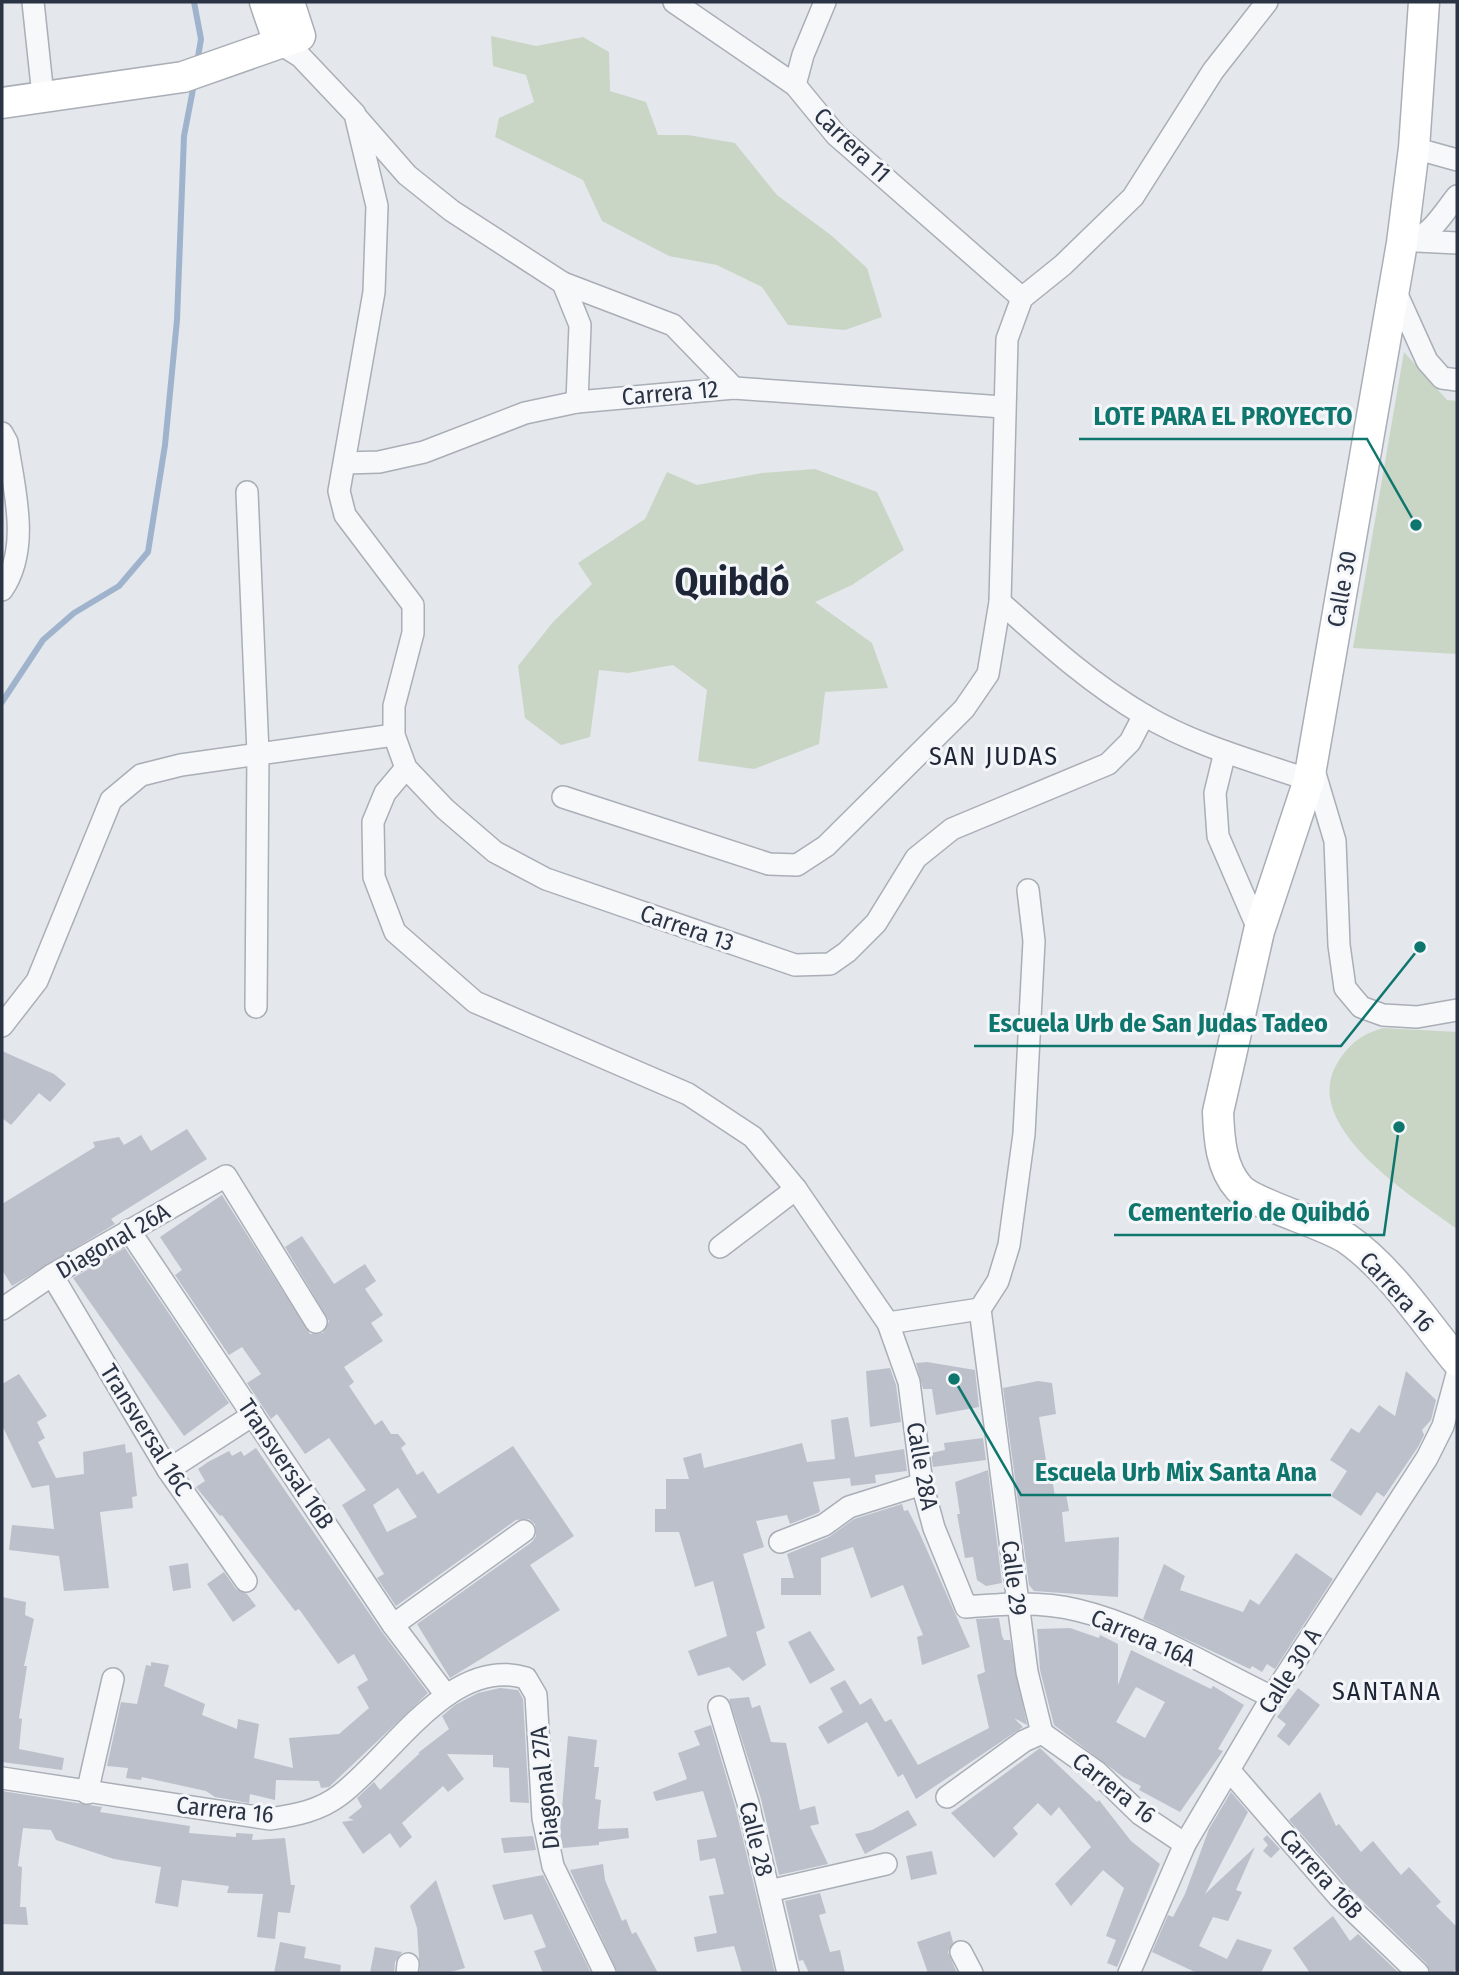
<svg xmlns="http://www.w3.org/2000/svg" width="1459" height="1975" font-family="'Fira Sans Condensed',sans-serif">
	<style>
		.green { fill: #c9d6c5 }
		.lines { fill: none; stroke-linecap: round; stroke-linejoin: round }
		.stream { stroke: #9fb4cc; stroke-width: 6 }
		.building { fill: #bbc0ca; fill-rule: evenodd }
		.street-casing { stroke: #a9aeb7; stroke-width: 24 }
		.secondary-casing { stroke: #a9aeb7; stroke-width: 33 }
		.street { stroke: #f7f8fa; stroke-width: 21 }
		.secondary { stroke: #fff; stroke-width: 30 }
		.labels { text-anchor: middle; stroke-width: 6; stroke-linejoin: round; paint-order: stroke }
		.street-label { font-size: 24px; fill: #2b3445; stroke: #f4f6f9 }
		.neighbourhood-label { font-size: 26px; letter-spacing: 2px; fill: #1d2536; stroke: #f4f6f9 }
		.town-label { font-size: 38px; font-weight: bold; fill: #1d2536; stroke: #f4f6f9 }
		.leader { fill: none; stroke: #0f766e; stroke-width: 2.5 }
		.callout-dot { fill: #0f766e; stroke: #f4f6f9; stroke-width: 2.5 }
		.callout-label { font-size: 26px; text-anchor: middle; font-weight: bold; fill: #0f766e; stroke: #f4f6f9; stroke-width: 6; stroke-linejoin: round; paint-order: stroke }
	</style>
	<rect width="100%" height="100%" fill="#e4e7ec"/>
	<g class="green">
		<polygon points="491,36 536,46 583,37 609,52 610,91 646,102 658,135 688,135 735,143 777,195 832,236 867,268 882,317 845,330 788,325 762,287 717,265 669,256 602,221 583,180 495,137 499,118 534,102 526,75 493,66"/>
		<polygon points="1404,352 1447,400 1457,401 1457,654 1353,648"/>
		<polygon points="815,469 877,492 904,550 852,585 815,602 872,643 888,688 825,692 819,744 754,769 698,761 707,690 673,665 628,673 599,670 590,737 561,745 525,718 518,666 553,622 592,584 578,563 645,519 667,472 697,485 762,473"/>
		<path d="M 1383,1028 L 1457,1032 L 1457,1229 C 1415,1198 1297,1126 1338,1062 C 1350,1043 1362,1034 1383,1028 Z"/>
	</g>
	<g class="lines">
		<g class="stream">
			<polyline points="194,2 201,39 197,63"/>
			<polyline points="2,702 43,640 74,613 119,586 148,552 165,445 177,320 184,136 194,84"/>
		</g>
	</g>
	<g class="building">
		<polygon points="2,1051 54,1074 66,1084 50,1102 39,1093 11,1125 2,1118"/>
		<polygon points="187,1129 207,1159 111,1219 115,1224 12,1286 2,1270 2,1204 95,1147 93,1142 119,1137 124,1145 141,1135 151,1151"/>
		<path d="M 222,1195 L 310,1334 L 323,1333 L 329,1321 L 285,1247 L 302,1236 L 334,1284 L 365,1264 L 376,1281 L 365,1289 L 383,1315 L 371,1323 L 383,1341 L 344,1367 L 354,1382 L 349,1386 L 375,1425 L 382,1420 L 391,1434 L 398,1434 L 406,1444 L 401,1448 L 417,1475 L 423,1471 L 438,1494 L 513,1446 L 574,1536 L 530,1565 L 560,1610 L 450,1678 L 417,1624 L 532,1542 L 536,1536 L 535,1524 L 529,1519 L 516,1520 L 396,1606 L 377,1578 L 384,1574 L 342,1505 L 366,1490 L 329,1438 L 305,1454 L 277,1414 L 271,1419 L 247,1383 L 261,1374 L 242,1347 L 229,1355 L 175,1275 L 182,1270 L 160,1237 ZM 398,1488 L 417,1517 L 387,1532 L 373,1505 Z"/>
		<polygon points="125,1248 229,1403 184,1436 73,1278"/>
		<polygon points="927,1362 975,1370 979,1407 936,1415 932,1389 923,1389 916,1363"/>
		<polygon points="890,1368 896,1385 901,1422 870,1427 866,1371"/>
		<polygon points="1406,1371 1436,1400 1431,1420 1422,1430 1424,1435 1418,1447 1384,1497 1377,1492 1361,1516 1331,1496 1347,1471 1330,1460 1351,1428 1359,1433 1379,1405 1395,1416"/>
		<polygon points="19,1374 47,1416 37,1422 45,1438 38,1442 56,1478 84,1474 83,1452 125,1444 126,1453 132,1452 137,1496 132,1497 133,1508 100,1512 109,1588 64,1591 59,1556 9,1550 12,1525 54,1529 49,1485 32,1488 2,1425 2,1384"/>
		<polygon points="1038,1381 1052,1383 1056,1414 1039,1417 1049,1479 1052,1479 1055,1496 1066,1494 1069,1511 1062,1512 1065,1542 1119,1537 1118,1597 1034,1591 1029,1585 1003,1388"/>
		<polygon points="848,1417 855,1457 904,1449 907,1471 875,1475 876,1483 851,1486 850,1478 813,1482 820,1511 818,1513 790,1524 787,1515 756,1521 764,1547 743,1554 765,1628 756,1632 766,1665 743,1681 729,1667 698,1676 688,1651 727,1636 713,1581 695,1587 679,1532 655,1532 655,1509 666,1509 666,1479 689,1479 683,1458 701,1453 704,1468 802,1443 807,1462 835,1459 831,1420"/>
		<polygon points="983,1438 986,1460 933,1467 931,1453 945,1450 944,1443"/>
		<polygon points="256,1448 382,1632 428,1693 329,1787 321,1788 319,1781 276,1780 275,1800 250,1794 249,1803 215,1797 206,1791 142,1777 141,1780 126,1778 128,1768 107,1766 121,1702 137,1704 146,1665 151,1666 151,1662 169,1665 164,1686 205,1704 202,1715 237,1729 238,1719 259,1724 254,1758 293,1768 289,1738 339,1734 369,1708 357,1687 368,1680 354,1654 338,1664 299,1609 295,1611 222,1515 220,1516 196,1487 205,1481 198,1469 208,1462 229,1451 232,1456 241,1451 244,1456"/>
		<polygon points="988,1470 1002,1583 986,1586 977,1580 973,1557 965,1558 957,1514 960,1514 955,1482"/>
		<polygon points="902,1504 904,1511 908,1510 919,1532 970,1647 922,1665 917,1637 923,1635 903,1585 871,1598 853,1547 821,1558 821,1595 781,1595 781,1578 794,1578 787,1554 829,1537 854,1519"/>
		<polygon points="1296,1553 1333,1579 1275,1669 1267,1664 1262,1672 1252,1666 1250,1669 1143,1619 1164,1564 1185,1576 1180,1590 1243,1612 1250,1599 1259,1605"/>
		<polygon points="188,1563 191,1588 173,1591 169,1566"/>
		<polygon points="224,1572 236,1589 247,1594 256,1606 233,1622 207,1584"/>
		<polygon points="2,1597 26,1602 25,1615 34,1619 24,1666 27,1666 19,1718 22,1719 19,1749 64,1758 62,1770 2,1762"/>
		<polygon points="999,1618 1002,1636 1004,1640 1010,1640 1027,1725 1014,1718 1023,1727 916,1799 903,1774 898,1777 867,1722 828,1744 818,1727 843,1712 830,1688 845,1680 860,1705 871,1698 885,1722 891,1719 918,1765 989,1728 977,1675 985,1672 976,1619"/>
		<path d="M 1070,1628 L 1099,1638 L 1100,1635 L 1118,1644 L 1118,1685 L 1131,1650 L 1211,1689 L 1213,1686 L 1244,1705 L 1218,1749 L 1223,1751 L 1180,1812 L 1139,1790 L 1141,1786 L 1123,1777 L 1054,1725 L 1040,1670 L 1037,1629 ZM 1136,1687 L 1165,1702 L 1145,1738 L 1116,1722 Z"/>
		<polygon points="810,1631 835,1670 810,1684 788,1642"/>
		<polygon points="500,1688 518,1690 523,1699 529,1803 510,1802 509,1768 493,1767 493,1755 447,1754 464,1779 448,1792 443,1786 402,1823 412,1837 400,1848 390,1833 363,1854 342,1822 354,1820 348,1818 362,1807 357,1798 374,1782 380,1790 420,1753 418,1753 449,1729 442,1716 455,1705 478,1693"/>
		<polygon points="1298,1688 1320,1705 1289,1746 1277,1736 1286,1724 1277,1717"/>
		<polygon points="749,1697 752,1708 760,1705 771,1742 786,1743 800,1810 815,1806 819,1824 810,1826 828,1864 779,1875 761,1799 729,1699"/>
		<polygon points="711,1725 735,1806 775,1973 742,1973 734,1946 697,1952 694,1937 717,1933 709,1896 724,1894 715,1858 700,1861 697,1840 717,1837 703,1791 656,1801 653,1792 687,1779 678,1753 700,1745 694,1731"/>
		<polygon points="568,1736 597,1740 594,1767 599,1767 595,1799 601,1800 598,1829 628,1828 629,1838 599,1842 599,1845 563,1848 560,1833"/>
		<polygon points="1040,1748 1097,1802 1099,1800 1131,1841 1160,1864 1117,1967 1107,1963 1116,1940 1106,1936 1124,1888 1103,1870 1071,1906 1055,1884 1091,1847 1059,1807 1051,1816 1038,1803 1013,1828 1018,1834 994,1858 951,1813"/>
		<polygon points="2,1791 102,1807 100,1812 190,1826 189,1833 236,1837 236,1833 253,1834 252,1840 285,1838 291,1885 295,1885 290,1913 278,1912 275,1939 257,1937 263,1894 227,1893 229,1886 182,1880 178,1907 155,1903 161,1867 114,1859 56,1840 51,1830 23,1828 18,1866 22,1867 20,1907 26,1907 28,1925 2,1924"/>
		<polygon points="1231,1792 1248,1812 1205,1894 1255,1847 1236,1890 1242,1892 1228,1921 1213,1917 1199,1946 1227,1959 1237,1939 1272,1950 1261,1973 1197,1973 1152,1952 1168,1915 1173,1917 1185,1894 1209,1829"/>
		<polygon points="1320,1792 1336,1826 1339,1824 1361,1852 1373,1841 1401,1875 1409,1867 1441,1902 1436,1906 1457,1927 1457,1968 1452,1973 1431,1973 1427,1964 1348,1887 1289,1820"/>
		<polygon points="908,1810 917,1825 865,1854 855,1834 872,1830"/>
		<polygon points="1267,1835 1280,1849 1271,1858 1263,1851 1268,1845 1263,1839"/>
		<polygon points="533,1836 536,1850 504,1853 501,1838"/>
		<polygon points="932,1851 937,1874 911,1880 906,1856"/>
		<polygon points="603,1864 605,1880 622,1921 626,1919 632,1934 636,1932 658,1973 618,1973 570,1870"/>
		<polygon points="543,1875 591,1973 543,1973 534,1951 546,1947 532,1914 504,1920 492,1885"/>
		<polygon points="436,1880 465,1968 447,1973 420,1973 417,1928 410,1906"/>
		<polygon points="820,1893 826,1913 819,1915 830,1952 840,1950 845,1973 809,1973 803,1960 799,1961 785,1901"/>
		<polygon points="1333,1916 1350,1941 1358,1934 1399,1973 1310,1973 1293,1948"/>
		<polygon points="950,1931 953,1942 948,1952 957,1973 928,1973 917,1942"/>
		<polygon points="280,1942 306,1947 304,1958 341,1965 340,1973 274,1973"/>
		<polygon points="375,1947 402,1952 395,1962 394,1973 370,1973"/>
	</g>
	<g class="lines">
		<defs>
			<g id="street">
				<polyline points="33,2 43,96"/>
				<polyline points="674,2 795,85 836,135 1022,298"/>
				<polyline points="279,43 301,57 355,114 377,206 374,292 339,491 345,515 413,605 413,633 394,706 394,735 406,768 445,809 495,852 546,879 795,965 830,964 847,952 876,923 916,858 952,829 1108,764 1130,742 1144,715"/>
				<polyline points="795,85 803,55 825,2"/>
				<polyline points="358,119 407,175 452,211 563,283 580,325 577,402"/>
				<polyline points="1414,148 1457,160"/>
				<polyline points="1417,241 1457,243"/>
				<path d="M 1402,243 C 1429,240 1441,216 1457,196"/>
				<polyline points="563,283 673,325 734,388"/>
				<polyline points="1394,288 1427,361 1442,378 1457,380"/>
				<path d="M 2,433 L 7,442 C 14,489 31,548 2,590"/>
				<polyline points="345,463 379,462 424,452 525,413 577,402 734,388 1003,407"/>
				<polyline points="247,492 258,753 256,1007"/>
				<path d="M 1000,602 C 1045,642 1091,684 1144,715 C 1194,745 1254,761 1309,780"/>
				<polyline points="1225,752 1215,793 1218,836 1259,931"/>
				<polyline points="1313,767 1335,841 1339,945 1345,988 1361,1007 1383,1015 1417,1017 1457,1010"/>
				<path d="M 406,768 L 385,793 L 373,822 L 374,877 L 395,932 L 475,1002 L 688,1094 L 753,1137 L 796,1189 L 888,1323 L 909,1382 L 922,1484 L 934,1528 L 966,1607 C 1003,1604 1041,1601 1077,1610 C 1145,1626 1209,1667 1272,1697"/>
				<polyline points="563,797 769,864 797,865 826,846 964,709 988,674 1000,602 1007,339 1022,298 1063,265 1133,197 1213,71 1267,2"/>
				<polyline points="2,1026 37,981 111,800 141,775 181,765 394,735"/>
				<polyline points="129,1230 393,1625 446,1695"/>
				<polyline points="720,1247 796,1189"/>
				<polyline points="52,1275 168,1470 246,1581"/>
				<polyline points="2,1309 52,1275 226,1176 316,1322"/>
				<polyline points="980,1309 1027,1672 1042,1733"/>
				<polyline points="888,1323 980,1309 998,1281 1009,1245 1024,1134 1034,941 1028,890"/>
				<polyline points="168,1470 253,1415"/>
				<polyline points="780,1542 824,1525 849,1507 922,1484"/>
				<polyline points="393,1625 524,1531"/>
				<polyline points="719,1707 748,1803 788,1973"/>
				<polyline points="1042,1733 1097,1772 1140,1814 1185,1844"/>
				<polyline points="1229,1770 1338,1896 1418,1973"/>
				<path d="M 2,1778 L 270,1819 C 296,1815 319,1811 340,1795 C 393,1755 451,1655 526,1678 L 536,1695 L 543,1818 L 553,1866 L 605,1973"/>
				<polyline points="87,1793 113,1679"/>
				<polyline points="947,1797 1024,1741 1042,1733"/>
				<polyline points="769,1891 886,1864"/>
				<polyline points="961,1952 972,1973"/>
				<polyline points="407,1973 408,1964"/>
				<polyline points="1129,1973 1185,1844 1272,1697 1427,1458 1443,1426 1457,1374"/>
			</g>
			<g id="secondary">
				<polyline points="265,2 279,43"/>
				<path d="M 1424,2 L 1414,148 L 1402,243 L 1309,780 L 1259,931 L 1218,1112 C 1219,1139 1221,1168 1239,1188 C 1253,1204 1323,1223 1346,1238 C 1391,1269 1423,1320 1457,1361"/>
				<polyline points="2,103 183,77 300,36 289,2"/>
			</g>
		</defs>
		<use href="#street" class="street-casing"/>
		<use href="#secondary" class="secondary-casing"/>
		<use href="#street" class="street"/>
		<use href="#secondary" class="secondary"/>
	</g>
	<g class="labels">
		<g class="street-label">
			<text transform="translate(852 145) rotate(44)" y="8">Carrera 11</text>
			<text transform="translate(670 393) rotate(-5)" y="8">Carrera 12</text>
			<text transform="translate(1342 589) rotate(-80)" y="8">Calle 30</text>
			<text transform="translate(687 928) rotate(19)" y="8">Carrera 13</text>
			<text transform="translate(113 1241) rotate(-30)" y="8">Diagonal 26A</text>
			<text transform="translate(1397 1292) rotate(48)" y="8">Carrera 16</text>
			<text transform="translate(146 1430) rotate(58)" y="8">Transversal 16C</text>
			<text transform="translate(286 1464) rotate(56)" y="8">Transversal 16B</text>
			<text transform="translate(922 1466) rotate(80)" y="8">Calle 28A</text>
			<text transform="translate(1014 1578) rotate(83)" y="8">Calle 29</text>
			<text transform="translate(1143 1638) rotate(23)" y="8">Carrera 16A</text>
			<text transform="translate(1290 1671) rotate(-58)" y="8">Calle 30 A</text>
			<text transform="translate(545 1788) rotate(-96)" y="8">Diagonal 27A</text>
			<text transform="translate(1114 1788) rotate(38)" y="8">Carrera 16</text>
			<text transform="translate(225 1810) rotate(6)" y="8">Carrera 16</text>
			<text transform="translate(756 1839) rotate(76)" y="8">Calle 28</text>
			<text transform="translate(1321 1874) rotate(48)" y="8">Carrera 16B</text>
		</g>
		<g class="neighbourhood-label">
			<text x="994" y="765">SAN JUDAS</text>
			<text x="1387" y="1700">SANTANA</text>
		</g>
		<g class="town-label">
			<text x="732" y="595">Quibdó</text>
		</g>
	</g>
	<path class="leader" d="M1416 525L1367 439H1079M1420 947L1341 1046H974M1399 1127L1384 1235H1114M954 1379L1021 1495H1331"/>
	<g class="callout-dot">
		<circle cx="1416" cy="525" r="7"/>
		<circle cx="1420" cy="947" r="7"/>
		<circle cx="1399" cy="1127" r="7"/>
		<circle cx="954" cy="1379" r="7"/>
	</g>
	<g class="callout-label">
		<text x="1223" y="425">LOTE PARA EL PROYECTO</text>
		<text x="1158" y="1032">Escuela Urb de San Judas Tadeo</text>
		<text x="1249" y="1221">Cementerio de Quibdó</text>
		<text x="1176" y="1481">Escuela Urb Mix Santa Ana</text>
	</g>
	<rect width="1459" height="1975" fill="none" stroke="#2b3445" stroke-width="7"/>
</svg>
